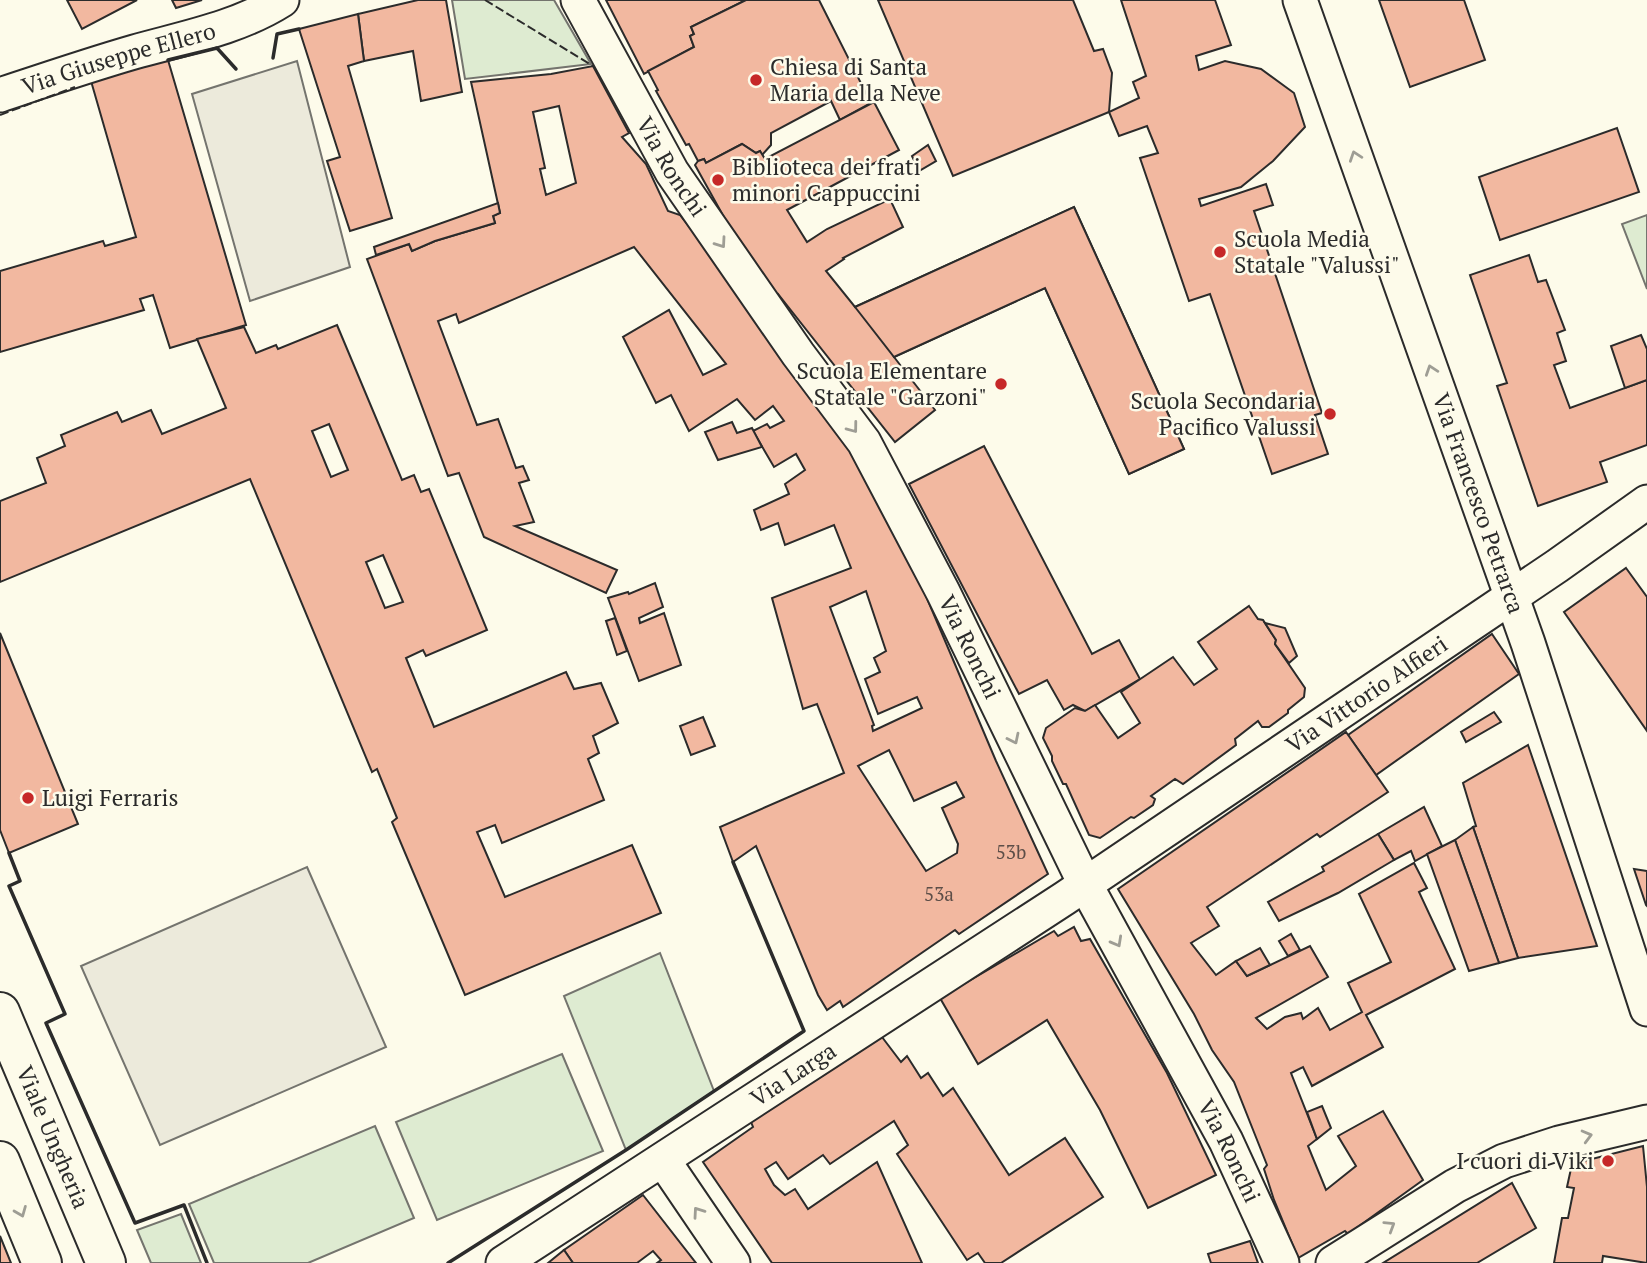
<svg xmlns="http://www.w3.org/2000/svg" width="1647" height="1263" font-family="'PT Serif',serif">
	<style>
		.green { fill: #deebd1; stroke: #74746e; stroke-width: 2 }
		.parking { fill: #eceadb; stroke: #74746e; stroke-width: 2 }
		.building { fill: #f2b8a0; stroke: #2b2b2b; stroke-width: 2; fill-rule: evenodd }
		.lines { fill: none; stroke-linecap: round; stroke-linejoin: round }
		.minor-casing { stroke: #2b2b2b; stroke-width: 37 }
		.tertiary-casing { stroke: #2b2b2b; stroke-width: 42 }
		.minor { stroke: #fdfbea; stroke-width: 33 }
		.tertiary { stroke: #fdfbea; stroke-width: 38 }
		.fence { stroke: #2b2b2b; stroke-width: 2; stroke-dasharray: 9 3.5; stroke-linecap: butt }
		.wall { stroke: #2b2b2b; stroke-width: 3.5 }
		.oneway { stroke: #9e9d94 }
		.poi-dot { fill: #c62828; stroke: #fdfbea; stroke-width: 2.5 }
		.labels { text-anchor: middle; stroke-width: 5; stroke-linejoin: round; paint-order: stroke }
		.number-label { font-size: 19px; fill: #5d4e48 }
		.street-label { font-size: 23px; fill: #2b2b2b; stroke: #fdfbea }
		.poi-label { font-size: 23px; fill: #2b2b2b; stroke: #fdfbea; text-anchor: start }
	</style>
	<rect width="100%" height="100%" fill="#fdfbea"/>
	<g class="green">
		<polygon points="452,0 554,0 591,64 465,79"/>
		<polygon points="1647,215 1647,289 1622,224"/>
		<polygon points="660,953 714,1091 626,1150 564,996"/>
		<polygon points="562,1054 603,1151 437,1220 396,1122"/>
		<polygon points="375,1126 414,1218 308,1263 214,1263 189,1204"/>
		<polygon points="181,1214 201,1263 151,1263 137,1230"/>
	</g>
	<g class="parking">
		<polygon points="297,61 350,267 250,301 192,94"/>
		<polygon points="307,867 386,1047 160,1145 81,966"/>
	</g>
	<g class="building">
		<polygon points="67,0 137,0 82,29"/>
		<polygon points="172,0 202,0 176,8"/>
		<polygon points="418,0 446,0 462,92 421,101 413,51 364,61 358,14"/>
		<polygon points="606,0 746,0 691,27 694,34 690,36 694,47 644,74"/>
		<polygon points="746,0 819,0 871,103 840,120 831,101 771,133 771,145 762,155 760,151 756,153 742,144 706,163 704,159 698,161 689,144 686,145 656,91 658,90 648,71 694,47 690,36 694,34 691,27"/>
		<polygon points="878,0 1073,0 1094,51 1103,49 1112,73 1109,112 953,176"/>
		<polygon points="1121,0 1215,0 1231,45 1196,56 1199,70 1225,61 1261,69 1294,93 1305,127 1273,161 1241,187 1199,199 1201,206 1266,184 1273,205 1254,211 1322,413 1315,415 1328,454 1272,474 1210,294 1189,301 1140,158 1158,153 1147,126 1119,136 1109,112 1139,98 1133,82 1146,76"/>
		<polygon points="1379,0 1464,0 1485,60 1410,87"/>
		<polygon points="358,14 364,61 348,66 392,218 350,231 327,161 340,157 299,29"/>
		<polygon points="168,60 246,325 170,348 153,295 140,299 144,310 0,352 0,271 103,241 105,246 136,237 91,81"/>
		<path d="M 593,66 L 629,133 L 622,137 L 646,164 L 668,211 L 680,215 L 777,338 L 869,472 L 915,570 L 996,761 L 1048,874 L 959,934 L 955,930 L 843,1007 L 840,1001 L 827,1010 L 818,995 L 756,846 L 733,862 L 720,827 L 844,773 L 817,704 L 803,709 L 772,598 L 851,568 L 834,525 L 785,545 L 778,523 L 761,530 L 754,510 L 789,494 L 785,484 L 805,470 L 796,454 L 774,467 L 753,431 L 767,424 L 770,428 L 784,421 L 773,406 L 755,420 L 737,399 L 689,431 L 671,395 L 656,403 L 623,337 L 669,310 L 703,375 L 726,364 L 634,247 L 459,323 L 456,314 L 438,321 L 477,425 L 498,419 L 516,468 L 523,466 L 529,480 L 519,483 L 534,522 L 515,526 L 617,570 L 606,593 L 484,537 L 459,473 L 448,476 L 367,259 L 409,244 L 412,251 L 435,241 L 495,223 L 493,216 L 500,213 L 471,82 L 551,74 ZM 559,106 L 576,183 L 546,195 L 540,169 L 545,168 L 533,112 ZM 866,591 L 886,651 L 874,658 L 880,672 L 865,679 L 878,714 L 917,697 L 922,708 L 873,731 L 872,726 L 874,725 L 830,607 ZM 889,750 L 914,801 L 956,782 L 964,797 L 942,808 L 958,844 L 957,853 L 926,871 L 858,766 Z"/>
		<polygon points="874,102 899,150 787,210 807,242 827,229 890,199 903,227 843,258 844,259 826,271 855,307 1074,207 1184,449 1129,474 1045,288 894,357 935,410 895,442 778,294 774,296 730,228 695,165 698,161 704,159 706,163 742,144 756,153 760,151 765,159"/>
		<polygon points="1617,128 1639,192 1500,240 1479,177"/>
		<polygon points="928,145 936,161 919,171 912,156"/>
		<polygon points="498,203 500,213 493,216 495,223 435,241 412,251 409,244 376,255 374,247"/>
		<polygon points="1074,207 1184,449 1129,474 1045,288 894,357 855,307"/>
		<polygon points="1529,255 1538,282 1546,280 1565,330 1557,333 1566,361 1554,365 1570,408 1647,380 1647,445 1600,462 1607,482 1538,506 1497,386 1507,383 1470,275"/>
		<path d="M 337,325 L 402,480 L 414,475 L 421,492 L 429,489 L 487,630 L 426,656 L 423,650 L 406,658 L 434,727 L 566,672 L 574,689 L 601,683 L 618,723 L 593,736 L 599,753 L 588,759 L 604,800 L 502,843 L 495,825 L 477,832 L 505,897 L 632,845 L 661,913 L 465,995 L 392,822 L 397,818 L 377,769 L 372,772 L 250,479 L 0,582 L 0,501 L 46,483 L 37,458 L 65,446 L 61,435 L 117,412 L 122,422 L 151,410 L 162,434 L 226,408 L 197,339 L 244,327 L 256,353 L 276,345 L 278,349 ZM 329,424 L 348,470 L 331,477 L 312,431 ZM 383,555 L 403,602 L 385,608 L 366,562 Z"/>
		<polygon points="1641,335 1647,349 1647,380 1625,388 1611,346"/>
		<polygon points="732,422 737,433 752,428 762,447 718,460 705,432"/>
		<polygon points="984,446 1092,654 1119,640 1140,679 1085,711 1073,705 1064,710 1047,680 1019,694 909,484"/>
		<polygon points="1626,568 1647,597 1647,731 1564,612"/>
		<polygon points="655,583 663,607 639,618 640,623 664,613 681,665 639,681 608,598 628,592 629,594"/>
		<polygon points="1249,606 1258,619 1263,620 1276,640 1275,644 1305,688 1304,697 1288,710 1288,713 1269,727 1262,727 1258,721 1235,739 1236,745 1183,784 1175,779 1151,796 1155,799 1153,805 1134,818 1131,817 1100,838 1089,835 1066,784 1063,784 1052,761 1052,756 1043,738 1046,728 1075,708 1085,711 1095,705 1118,738 1140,723 1121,692 1173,657 1194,685 1217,669 1198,642"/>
		<polygon points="615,618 627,651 617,655 606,621"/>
		<polygon points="1265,623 1285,628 1297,656 1289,663 1275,644 1276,640"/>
		<polygon points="0,633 78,824 9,853 0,830"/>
		<polygon points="1492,634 1519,674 1376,775 1348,735"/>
		<polygon points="1494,712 1501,722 1466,742 1461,732"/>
		<polygon points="703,717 715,746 691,755 680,726"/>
		<polygon points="1346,732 1388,792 1320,837 1317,834 1207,907 1219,926 1191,943 1216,975 1236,961 1247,976 1310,946 1328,977 1256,1018 1267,1029 1285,1017 1301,1013 1303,1019 1318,1008 1330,1030 1362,1012 1348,983 1391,962 1359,894 1414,863 1427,888 1419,892 1455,969 1366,1015 1383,1047 1312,1086 1303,1067 1291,1073 1317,1139 1308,1146 1326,1190 1356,1166 1338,1136 1383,1111 1423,1180 1348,1234 1345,1231 1298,1258 1274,1200 1264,1169 1267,1165 1234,1082 1212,1050 1194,1014 1118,889"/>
		<polygon points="1528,745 1597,946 1518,958 1473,827 1476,826 1463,783"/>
		<polygon points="1424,807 1442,846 1415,861 1411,851 1394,860 1378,834"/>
		<polygon points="1473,827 1518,958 1499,963 1455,840"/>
		<polygon points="1378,834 1394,860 1338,893 1279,921 1268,902 1324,871 1322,867"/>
		<polygon points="1455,840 1499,963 1469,971 1427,854"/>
		<polygon points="1634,869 1647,871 1647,906 1646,905"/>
		<polygon points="1074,927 1081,941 1090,939 1167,1073 1216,1175 1148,1208 1100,1110 1047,1020 978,1064 940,998 1054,931 1058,936"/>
		<polygon points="1291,934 1300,950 1288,956 1279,941"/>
		<polygon points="1260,948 1270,965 1247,976 1236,961"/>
		<polygon points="882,1037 901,1062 907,1056 921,1078 928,1073 943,1096 953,1088 1009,1175 1065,1138 1103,1197 1001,1263 985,1263 978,1253 967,1260 897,1154 908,1145 894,1121 830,1164 823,1155 788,1179 776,1162 765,1169 774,1185 785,1195 795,1189 808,1209 877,1162 922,1263 772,1263 703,1162 753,1127 751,1122"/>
		<polygon points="1322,1106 1331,1128 1317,1139 1307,1112"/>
		<polygon points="1643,1146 1647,1187 1647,1263 1603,1256 1602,1263 1554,1263 1562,1218 1568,1218 1574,1188 1567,1187 1572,1164"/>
		<polygon points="1512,1183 1536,1228 1477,1263 1383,1263"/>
		<polygon points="643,1195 696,1263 657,1263 661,1260 653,1251 637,1263 573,1263 564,1250"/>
		<polygon points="0,1236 11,1263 0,1263"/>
		<polygon points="1250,1241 1258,1263 1211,1263 1208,1254"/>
		<polygon points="564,1250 573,1263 548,1263"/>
	</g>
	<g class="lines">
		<defs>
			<g id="minor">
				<path id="s1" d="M 578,0 L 672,172 L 798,354 L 864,442 L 943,592 L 1085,884 L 1226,1141 L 1282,1263"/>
				<path id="s2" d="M 1300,0 L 1528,643 L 1647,1009"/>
				<path id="s3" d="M 0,95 C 45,80 89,65 134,52 C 184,38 238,28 282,0"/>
				<polyline points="663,1160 733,1263"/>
				<path id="s4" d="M 503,1263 L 1065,898 L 1557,566 L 1647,502"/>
				<polyline points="1333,1263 1455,1186 1504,1161 1559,1143 1647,1122"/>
			</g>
			<g id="tertiary">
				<path id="s5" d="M 0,1012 L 106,1263"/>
				<polyline points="0,1161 42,1263"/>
			</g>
		</defs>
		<use href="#minor" class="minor-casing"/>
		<use href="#tertiary" class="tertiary-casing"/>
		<use href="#minor" class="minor"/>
		<use href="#tertiary" class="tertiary"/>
		<g class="fence">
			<polyline points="485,0 593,66"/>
			<polyline points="0,115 75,87"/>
		</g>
		<g class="wall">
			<polyline points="273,58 277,34 299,29"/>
			<polyline points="168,60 217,48 236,69"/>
			<polyline points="9,853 20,881 9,886 65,1014 46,1023 135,1223 184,1205 207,1263"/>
			<polyline points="448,1263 626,1150 804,1031 733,862"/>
		</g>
	</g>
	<defs><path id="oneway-chevron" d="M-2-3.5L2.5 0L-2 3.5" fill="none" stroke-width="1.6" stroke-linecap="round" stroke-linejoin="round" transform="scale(1.75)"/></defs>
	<g class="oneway">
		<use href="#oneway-chevron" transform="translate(1355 156) rotate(-109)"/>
		<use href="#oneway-chevron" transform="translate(721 243) rotate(55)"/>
		<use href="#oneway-chevron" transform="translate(1431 370) rotate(-109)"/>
		<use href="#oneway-chevron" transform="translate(853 428) rotate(53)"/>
		<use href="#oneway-chevron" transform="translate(1014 739) rotate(64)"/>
		<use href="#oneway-chevron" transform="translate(1117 942) rotate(61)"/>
		<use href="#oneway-chevron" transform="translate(1587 1136) rotate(-15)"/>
		<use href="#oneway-chevron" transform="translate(21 1212) rotate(68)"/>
		<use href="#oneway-chevron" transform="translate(698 1212) rotate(-125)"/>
		<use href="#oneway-chevron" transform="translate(1390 1226) rotate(-32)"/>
	</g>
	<g class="poi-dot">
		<circle cx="756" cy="80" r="7"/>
		<circle cx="718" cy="180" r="7"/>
		<circle cx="1220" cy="252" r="7"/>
		<circle cx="1001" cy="384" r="7"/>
		<circle cx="1330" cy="414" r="7"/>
		<circle cx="28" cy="798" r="7"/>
		<circle cx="1608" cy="1161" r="7"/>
	</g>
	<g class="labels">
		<g class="number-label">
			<text x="1011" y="859">53b</text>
			<text x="939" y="901">53a</text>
		</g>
		<g class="street-label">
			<text dy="8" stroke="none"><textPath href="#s3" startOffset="124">Via Giuseppe Ellero</textPath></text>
			<text dy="8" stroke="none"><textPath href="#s1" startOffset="191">Via Ronchi</textPath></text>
			<text dy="8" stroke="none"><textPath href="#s2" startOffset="534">Via Francesco Petrarca</textPath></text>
			<text dy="8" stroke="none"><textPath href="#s1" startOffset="758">Via Ronchi</textPath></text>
			<text dy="8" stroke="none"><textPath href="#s4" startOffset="1034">Via Vittorio Alfieri</textPath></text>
			<text dy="8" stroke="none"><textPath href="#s4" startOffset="346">Via Larga</textPath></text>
			<text dy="8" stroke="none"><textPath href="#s5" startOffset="136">Viale Ungheria</textPath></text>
			<text dy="8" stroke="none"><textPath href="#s1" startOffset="1325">Via Ronchi</textPath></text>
		</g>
		<g class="poi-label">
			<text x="770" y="75">Chiesa di Santa<tspan x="770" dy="26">Maria della Neve</tspan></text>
			<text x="732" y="175">Biblioteca dei frati<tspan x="732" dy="26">minori Cappuccini</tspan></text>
			<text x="1234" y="247">Scuola Media<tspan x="1234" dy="26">Statale "Valussi"</tspan></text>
			<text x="987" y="379" text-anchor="end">Scuola Elementare<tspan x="987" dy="26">Statale "Garzoni"</tspan></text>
			<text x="1316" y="409" text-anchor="end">Scuola Secondaria<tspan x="1316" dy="26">Pacifico Valussi</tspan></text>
			<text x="42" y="806">Luigi Ferraris</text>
			<text x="1594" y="1169" text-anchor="end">I cuori di Viki</text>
		</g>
	</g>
</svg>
